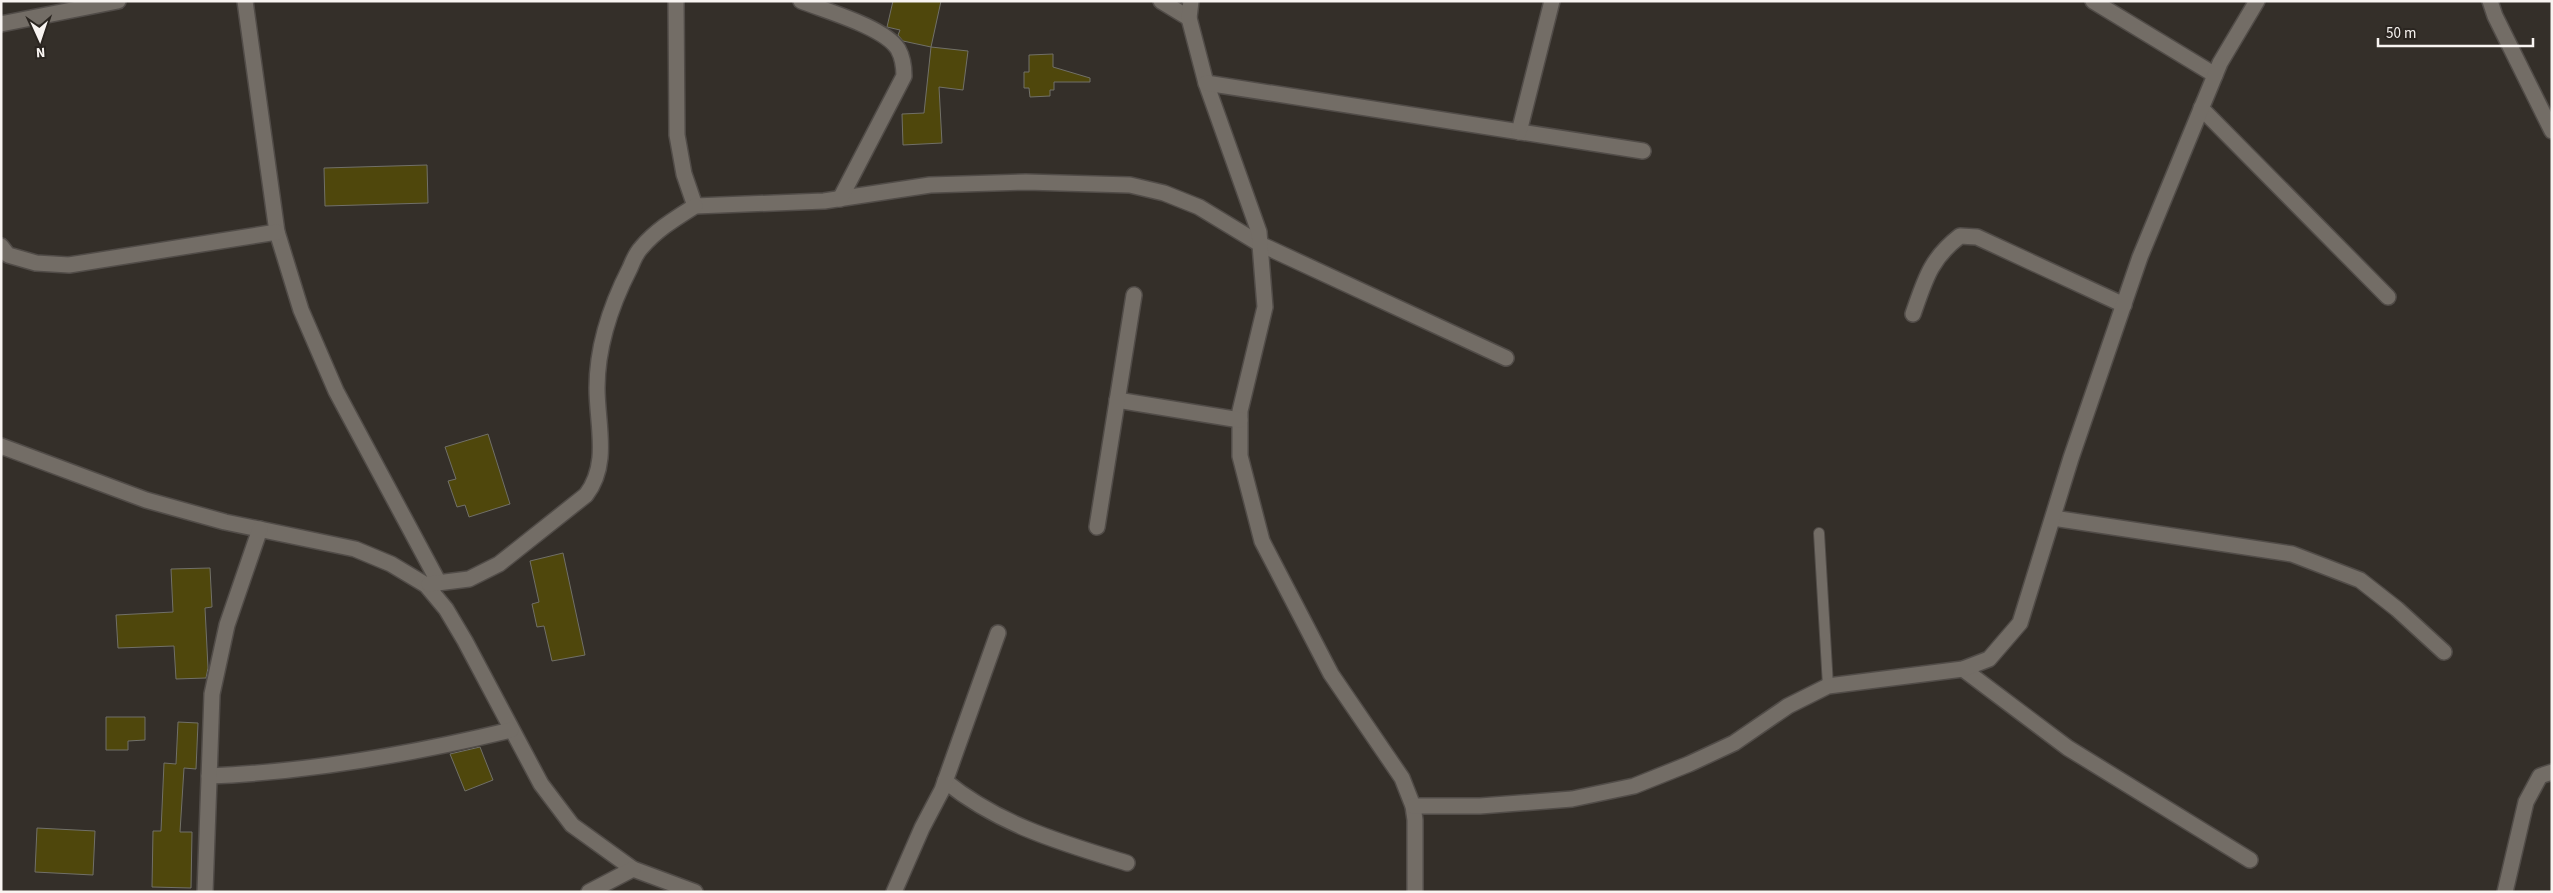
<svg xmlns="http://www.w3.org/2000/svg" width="2553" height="893" font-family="'Source Sans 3',sans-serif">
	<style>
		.building { fill: #4f470c; stroke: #717068 }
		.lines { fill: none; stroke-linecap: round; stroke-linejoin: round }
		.lane-casing { stroke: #514c48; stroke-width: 12 }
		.street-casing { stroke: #514c48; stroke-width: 18 }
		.lane { stroke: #736d66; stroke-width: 10 }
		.street { stroke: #736d66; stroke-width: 15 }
	</style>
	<rect width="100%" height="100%" fill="#342f29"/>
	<g class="building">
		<polygon points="893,1 941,1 931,47 903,41 898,35 900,30 887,27"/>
		<polygon points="931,47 968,51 963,90 939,87 942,143 903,145 902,114 924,113"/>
		<polygon points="1053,54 1053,67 1090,78 1090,82 1054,82 1054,90 1050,90 1050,96 1030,97 1029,88 1024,88 1024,72 1029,72 1029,55"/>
		<polygon points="427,165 428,203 325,206 324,168"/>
		<polygon points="488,434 510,504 469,517 465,505 457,507 448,481 456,479 445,447"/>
		<polygon points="563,553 585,655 552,661 544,626 537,627 532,604 539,602 530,561"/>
		<polygon points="210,568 212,607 205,608 208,668 206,678 176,679 174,646 118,648 116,615 173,612 171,569"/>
		<polygon points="106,717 145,717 145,740 128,741 128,750 106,750"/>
		<polygon points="178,722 198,723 196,769 184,768 180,832 192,832 191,888 152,887 153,831 161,831 164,763 176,764"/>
		<polygon points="480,747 493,780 465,791 450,754"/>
		<polygon points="37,828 95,831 93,875 35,872"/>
	</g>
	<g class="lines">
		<defs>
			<polyline id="lane" points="1819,533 1828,686"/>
			<g id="street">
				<polyline points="245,1 277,232 301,310 336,391 439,583"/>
				<polyline points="676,1 677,135 684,174 695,206 824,201 930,185 1026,182 1130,185 1164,193 1199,207 1260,244 1506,358"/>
				<path d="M 801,1 C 826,11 884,27 898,49 C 903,58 904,66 904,76 L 840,199"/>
				<polyline points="1161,1 1189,18"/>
				<polyline points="1191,1 1189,18 1206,83 1259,232 1265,307 1240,411 1240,456 1262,541 1331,674 1402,778 1413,806 1415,820 1415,892"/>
				<polyline points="2093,1 2215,75"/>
				<polyline points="2490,1 2495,16 2552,131"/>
				<polyline points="1,24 118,1"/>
				<polyline points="1206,83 1643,151"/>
				<polyline points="2201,108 2388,297"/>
				<polyline points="1519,132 1552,1"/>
				<polyline points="1,246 8,255 36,263 69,265 277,232"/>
				<path d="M 1913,314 C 1925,280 1930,259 1960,236 L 1977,237 L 2124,305"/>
				<polyline points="1117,400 1240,420"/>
				<polyline points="1,446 146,500 225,522 355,549 391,564 426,585 446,609 465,641 541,784 572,825 633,869 695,892"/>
				<polyline points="2053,518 2292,554 2360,580 2397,609 2444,652"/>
				<polyline points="1097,527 1134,295"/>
				<path d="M 429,584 L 469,579 L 499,564 L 586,495 C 610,464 597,425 597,388 C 597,346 611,305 630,268 C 633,261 636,253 641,248 C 656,230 676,218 695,206"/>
				<polyline points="1963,669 2068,748 2250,860"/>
				<path d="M 209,776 C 311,772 412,754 511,730"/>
				<path d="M 945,781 C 999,825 1062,843 1127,863"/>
				<polyline points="1413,806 1480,806 1572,799 1634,786 1689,764 1734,743 1788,706 1828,686 1963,669 1989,659 2020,623 2071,458 2140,257 2220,63 2257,1"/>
				<polyline points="205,892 212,694 227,625 260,529"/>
				<polyline points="589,892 633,869"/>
				<polyline points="894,892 922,828 942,790 998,633"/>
				<polyline points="2505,892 2526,802 2540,776 2552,772"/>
			</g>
		</defs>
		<use href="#lane" class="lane-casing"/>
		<use href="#street" class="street-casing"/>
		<use href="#lane" class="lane"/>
		<use href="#street" class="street"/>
	</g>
	<rect width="2553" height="893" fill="none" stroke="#f8f4f1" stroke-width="5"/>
	<g transform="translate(40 40) rotate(177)" stroke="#2a2520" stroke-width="4" paint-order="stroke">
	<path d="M0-4L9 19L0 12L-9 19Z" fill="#f8f4f1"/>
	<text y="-8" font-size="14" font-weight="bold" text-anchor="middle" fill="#f8f4f1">N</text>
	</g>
	<path d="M2378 38v8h155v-8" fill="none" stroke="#f8f4f1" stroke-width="2.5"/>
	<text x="2386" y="38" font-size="15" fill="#f8f4f1" stroke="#2a2520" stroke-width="4" paint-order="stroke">50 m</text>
</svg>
